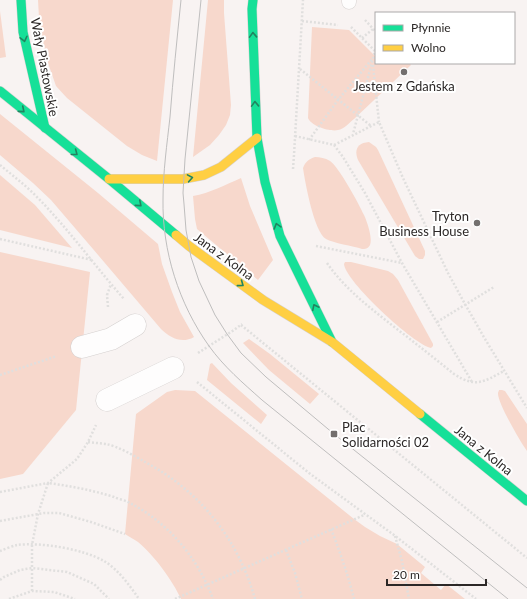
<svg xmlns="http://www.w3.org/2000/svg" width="527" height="599" font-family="Lato,sans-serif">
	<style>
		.green { fill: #f7d8cc }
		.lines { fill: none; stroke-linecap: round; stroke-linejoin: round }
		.lane-casing { stroke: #d5d1d0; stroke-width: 15 }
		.street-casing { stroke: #d5d1d0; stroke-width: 23 }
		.fast-casing { stroke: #d5d1d0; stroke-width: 10 }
		.slow-casing { stroke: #d5d1d0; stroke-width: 10 }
		.path { stroke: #e0dfde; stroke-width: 2.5; stroke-dasharray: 2 2; stroke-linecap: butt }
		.lane { stroke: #fefdfd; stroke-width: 14 }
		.street { stroke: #fefdfd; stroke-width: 22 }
		.fast { stroke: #16e098; stroke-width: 9 }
		.slow { stroke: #ffcf43; stroke-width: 9 }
		.tram { stroke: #bfbebe; stroke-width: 1 }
		.oneway { stroke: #218460 }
		.poi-dot { fill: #736f6e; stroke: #fff; stroke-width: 1.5 }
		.labels { text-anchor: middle; stroke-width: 4; stroke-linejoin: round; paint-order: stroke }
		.street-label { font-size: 13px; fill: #2c2827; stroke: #fff }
		.poi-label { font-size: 13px; fill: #2c2827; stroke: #fff }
	</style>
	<rect width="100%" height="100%" fill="#f8f3f2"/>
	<g class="green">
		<polygon points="38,0 173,0 157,161 142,155 127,146 67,98 56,86 48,63 41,33 39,18"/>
		<polygon points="208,0 224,0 224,13 231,105 230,115 226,125 219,135 210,145 193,157"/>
		<polygon points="0,11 6,57 0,58"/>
		<path d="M 312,27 L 349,30 L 376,57 L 376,63 L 409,63 L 411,65 L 354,119 C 349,123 344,129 338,130 C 330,132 311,126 308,118 Z"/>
		<path d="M 0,114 L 98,193 L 158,244 L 162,264 L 172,292 L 180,312 L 194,337 C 182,344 170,338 161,329 L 93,249 L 51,200 L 33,183 L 0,155 Z"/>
		<path d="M 369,142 L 376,147 L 378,150 L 425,251 L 425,255 L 423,259 L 419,259 L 415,256 L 358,160 C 354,150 357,143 369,142 Z"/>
		<path d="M 315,157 C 320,157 325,158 330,161 C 339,167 359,204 364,215 C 367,221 373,239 370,245 C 368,249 365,249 362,249 C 353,246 333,243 326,239 C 314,232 305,182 303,168 C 305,162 309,159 315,157 Z"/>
		<polygon points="0,175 35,205 72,248 0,230"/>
		<path d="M 241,178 L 250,206 L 273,260 L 258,280 L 197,229 L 195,219 L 193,196 C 210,193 225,185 241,178 Z"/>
		<polygon points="0,252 90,272 76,410 23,474 0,479"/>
		<path d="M 345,262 L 351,262 L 388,271 L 393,274 L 398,280 L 432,342 L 433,344 L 433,346 L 431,348 C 414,345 345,281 344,264 Z"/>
		<polygon points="249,339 270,354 319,394 310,404 269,370 243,343"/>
		<polygon points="212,363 231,383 267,415 261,424 207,380 210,364"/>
		<path d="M 175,390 L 195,391 L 354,519 L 365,527 L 380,536 L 397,544 L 425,567 L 421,573 L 441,590 L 446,584 L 465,599 L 181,599 C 173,581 153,554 138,542 C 134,539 129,537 125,534 L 136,414 L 167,392 Z"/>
		<path d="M 499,390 L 502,390 L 505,391 L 527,424 L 527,451 C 521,443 497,402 498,393 C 498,392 499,391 499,390 Z"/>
	</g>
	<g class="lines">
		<defs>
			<polyline id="lane" points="349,2 349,0"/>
			<g id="street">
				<polyline points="82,347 111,339 135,325"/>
				<polyline points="107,400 173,368"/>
			</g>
			<g id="fast">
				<polyline points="21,0 23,32 45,128"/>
				<polyline points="253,0 252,9 257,138 265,182 280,236 332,342"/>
				<polyline points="0,91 109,179 176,235"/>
				<polyline points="420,414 527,501"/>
			</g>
			<g id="slow">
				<polyline points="109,179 183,179 204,175 221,167 257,138"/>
				<polyline points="176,235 189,246 263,300 332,342 420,414"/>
			</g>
		</defs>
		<use href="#lane" class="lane-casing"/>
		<use href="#street" class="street-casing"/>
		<use href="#fast" class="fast-casing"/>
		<use href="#slow" class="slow-casing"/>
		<g class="path">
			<polyline points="365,20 376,32"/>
			<polyline points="302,21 338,25"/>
			<polyline points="351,27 375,51 353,134"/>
			<polyline points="362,38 373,29"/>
			<polyline points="373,65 379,122"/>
			<polyline points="300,69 371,126"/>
			<polyline points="295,136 334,145 343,157 365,193 402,263 472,382"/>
			<polyline points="309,140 338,100 373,58"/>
			<polyline points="334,145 379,122 403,178 448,273 465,304 485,339 527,408"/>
			<path d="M 0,165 C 12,175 24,184 35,195 C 67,227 94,265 124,299"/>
			<polyline points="293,169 294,155 303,0"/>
			<polyline points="0,239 92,260"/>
			<polyline points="316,246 402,263"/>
			<path d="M 327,263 C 345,289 369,307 393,326 C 414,342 434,358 454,374 C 476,388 483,382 504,371"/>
			<polyline points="108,307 107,295 111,284"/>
			<polyline points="437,322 494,287"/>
			<polyline points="241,325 527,558"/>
			<polyline points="198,353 234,330 242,324"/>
			<polyline points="0,375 57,356"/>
			<polyline points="197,382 309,473 365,514 394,535 476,599"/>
			<path d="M 88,442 C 94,443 100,443 106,444 C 117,446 135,456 145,462 C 200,491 238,539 255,599"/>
			<polyline points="0,492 48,483 77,459 88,442 96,425"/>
			<polyline points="0,521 44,513 59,513 91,522 125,534"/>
			<path d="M 331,529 C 340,552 348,575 354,599"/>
			<polyline points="395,536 402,561 409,599"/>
			<polyline points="286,550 295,573 302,599"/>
			<path d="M 0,551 C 5,549 12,546 17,545 C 41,542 83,549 104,561 C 118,569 130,586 139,599"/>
			<polyline points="0,580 4,577 20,570 32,568 67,572 94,584 109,599"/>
			<path d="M 32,591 L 32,545 L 38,514 L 48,483 C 70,486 92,490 114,497 C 118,499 124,500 128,502 C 168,522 198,558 213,599"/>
			<polyline points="9,599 32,591 54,592 75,599"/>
			<polyline points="175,599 364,515"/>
		</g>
		<use href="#lane" class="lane"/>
		<use href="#street" class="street"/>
		<use href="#fast" class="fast"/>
		<use href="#slow" class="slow"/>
		<g class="tram">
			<path d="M 181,0 C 177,39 173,78 170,117 C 167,144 163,172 163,199 C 162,251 179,304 209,346 C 224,367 243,383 262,400 L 508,599"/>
			<polyline points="201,0 185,159 183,193 184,204 186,230 191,257 199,281 215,315 227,334 241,353 266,377 334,434 527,588"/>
		</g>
	</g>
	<defs><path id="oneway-chevron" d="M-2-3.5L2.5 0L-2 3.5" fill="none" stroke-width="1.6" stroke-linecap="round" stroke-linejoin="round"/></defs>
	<g class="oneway">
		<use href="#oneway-chevron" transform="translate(253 35) rotate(-92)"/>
		<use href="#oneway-chevron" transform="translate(24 39) rotate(77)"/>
		<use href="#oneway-chevron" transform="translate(255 104) rotate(-92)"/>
		<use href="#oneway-chevron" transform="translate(22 110) rotate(40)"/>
		<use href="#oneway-chevron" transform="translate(75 153) rotate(38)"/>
		<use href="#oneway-chevron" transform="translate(190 178) rotate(-10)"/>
		<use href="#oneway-chevron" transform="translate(139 204) rotate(40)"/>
		<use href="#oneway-chevron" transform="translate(277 226) rotate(-106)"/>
		<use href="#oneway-chevron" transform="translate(241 284) rotate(36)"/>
		<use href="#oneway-chevron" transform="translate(315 307) rotate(-116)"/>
	</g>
	<g class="poi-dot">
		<circle cx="404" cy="72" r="4"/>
		<circle cx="477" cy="223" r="4"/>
		<rect x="330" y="430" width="8" height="8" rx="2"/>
	</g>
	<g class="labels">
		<g class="street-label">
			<text transform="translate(45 67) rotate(79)" y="5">Wały Piastowskie</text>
			<text transform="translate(224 256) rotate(36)" y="5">Jana z Kolna</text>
			<text transform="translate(484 450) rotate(39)" y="5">Jana z Kolna</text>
		</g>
		<g class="poi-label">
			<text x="404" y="91">Jestem z Gdańska</text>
			<text x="469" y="221" text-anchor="end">Tryton<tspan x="469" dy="15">Business House</tspan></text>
			<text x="342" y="432" text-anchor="start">Plac<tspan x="342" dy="15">Solidarności 02</tspan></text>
		</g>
	</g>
	<rect x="375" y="12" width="140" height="52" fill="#ffffff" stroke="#aba9a9"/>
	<rect x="383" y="25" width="20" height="6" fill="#16e098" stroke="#aba9a9"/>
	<text x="411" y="32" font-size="12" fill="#2c2827">Płynnie</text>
	<rect x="383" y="45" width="20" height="6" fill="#ffcf43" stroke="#aba9a9"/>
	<text x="411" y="52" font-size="12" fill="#2c2827">Wolno</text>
	<path d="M387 579v6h99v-6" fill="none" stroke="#2c2827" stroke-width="2"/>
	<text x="393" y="579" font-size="12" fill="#2c2827" stroke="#ffffff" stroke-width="3" paint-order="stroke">20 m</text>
</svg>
